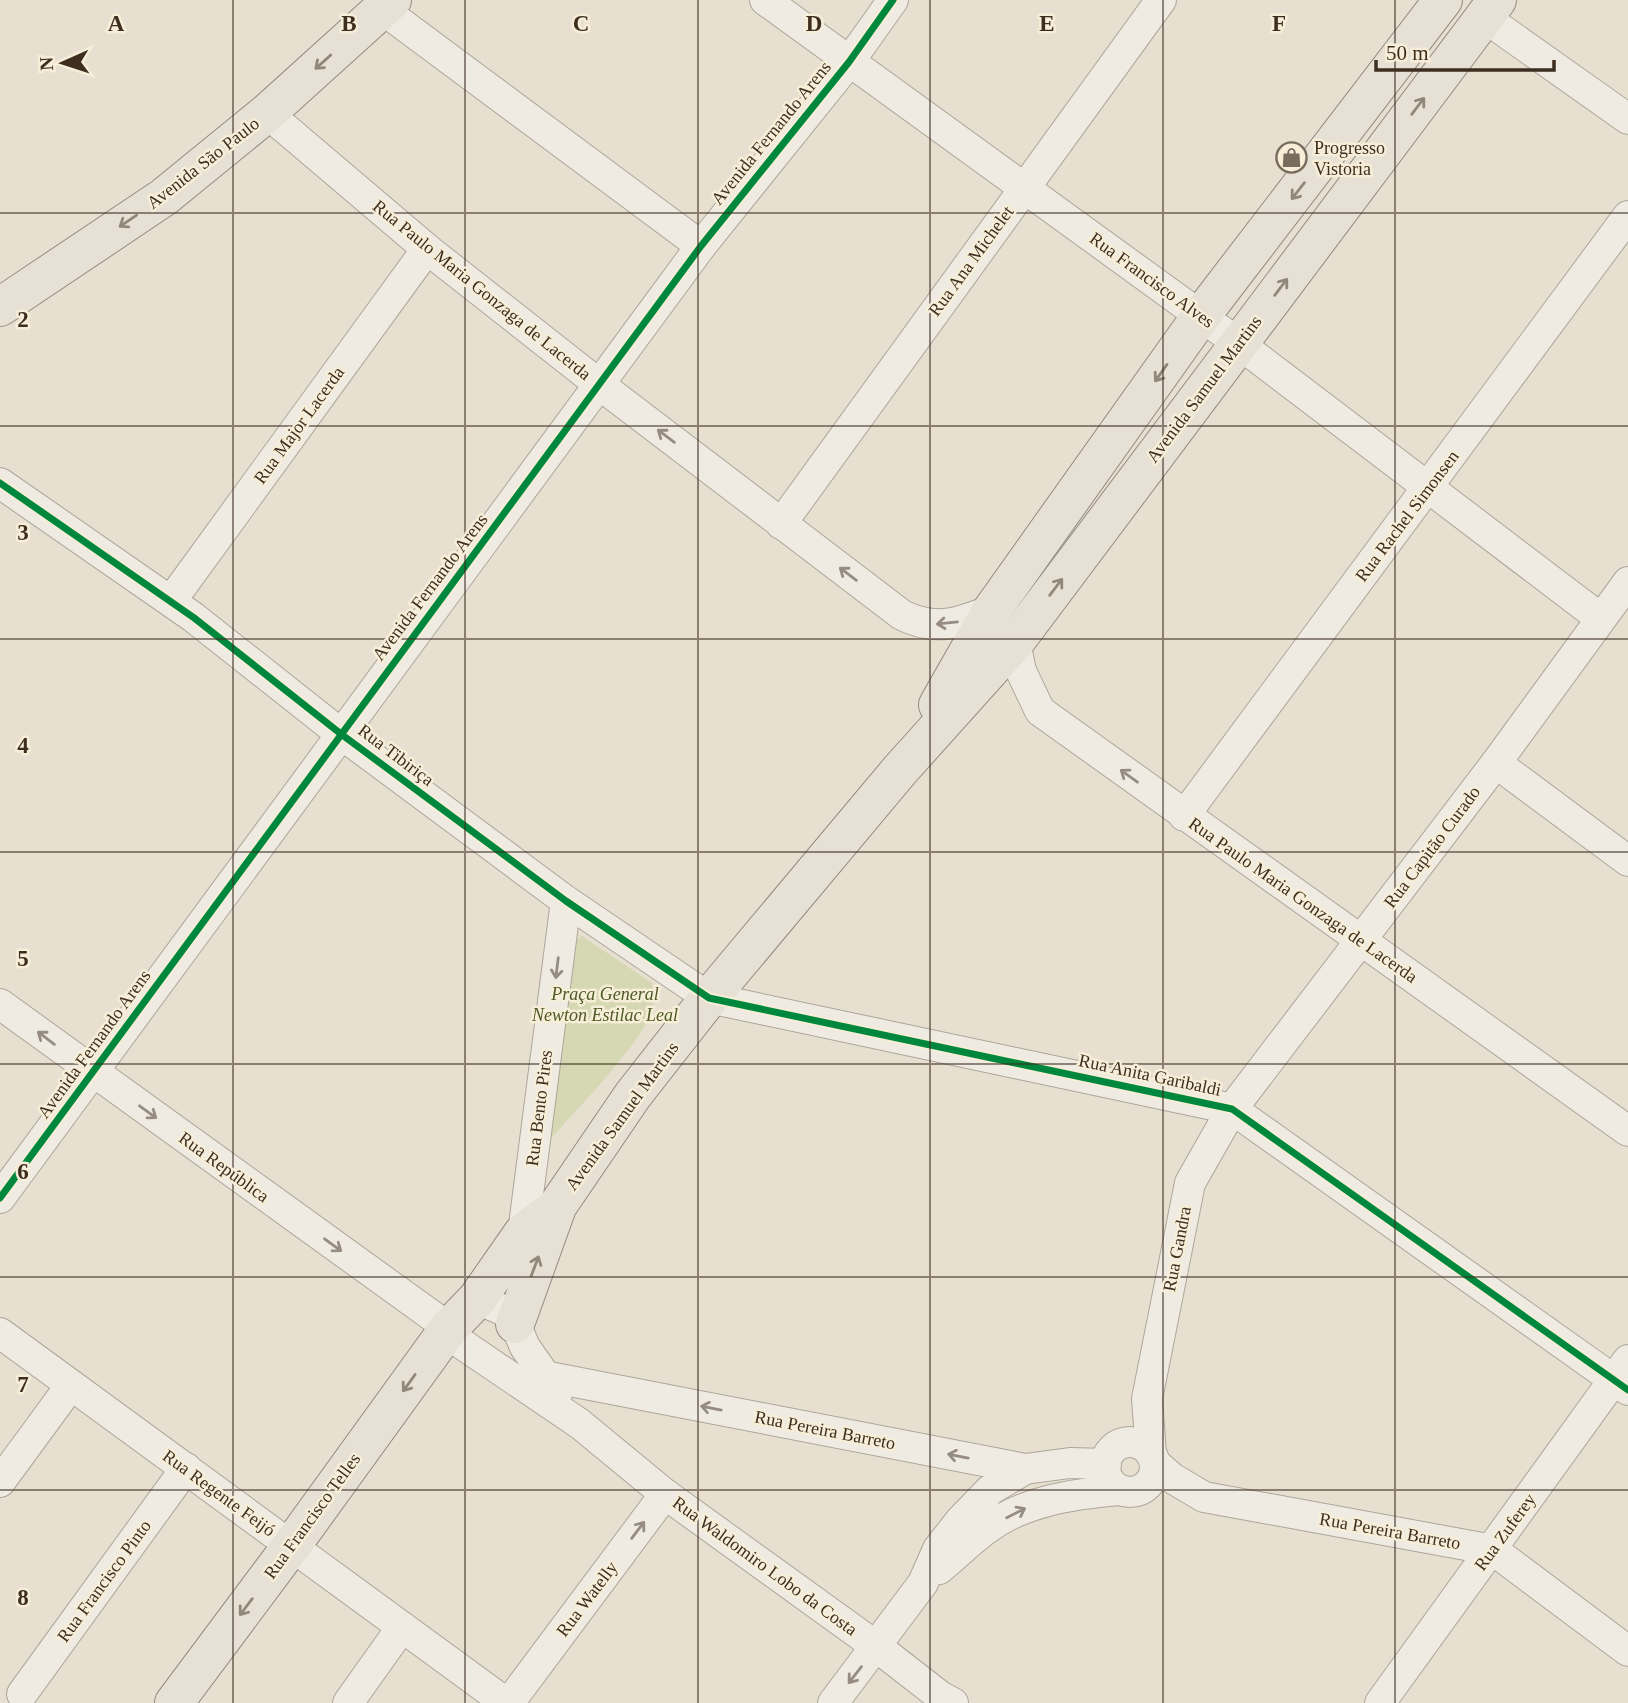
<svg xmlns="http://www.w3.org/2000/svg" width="1628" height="1703" font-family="Georgia,serif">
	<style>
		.green { fill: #d6d7b3 }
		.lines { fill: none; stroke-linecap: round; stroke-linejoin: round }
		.minor-casing { stroke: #ada599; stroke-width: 32 }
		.major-casing { stroke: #928b80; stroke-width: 40 }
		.minor { stroke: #efebe3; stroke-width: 30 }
		.major { stroke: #e6e1d4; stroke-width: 38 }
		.cycleway-casing { stroke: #f7eed8; stroke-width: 11 }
		.cycleway { stroke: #00873e; stroke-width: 7 }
		.oneway { stroke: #92887a }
		.oneway2 { stroke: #968c82 }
		.grid { fill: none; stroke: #3d2e20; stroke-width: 2; stroke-opacity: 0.55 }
		.labels { text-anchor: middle; stroke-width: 5; stroke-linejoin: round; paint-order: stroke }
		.street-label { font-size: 18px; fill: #3d2e20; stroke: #f7eed8 }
		.poi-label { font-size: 18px; fill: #3d2e20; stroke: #f7eed8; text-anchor: start }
		.park-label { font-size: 18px; font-style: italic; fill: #4d5a26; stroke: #f7eed8 }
		.grid-label { font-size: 23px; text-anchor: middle; font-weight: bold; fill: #3d2e20; stroke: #f7eed8; stroke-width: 5; stroke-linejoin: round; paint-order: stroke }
	</style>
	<rect width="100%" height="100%" fill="#e7e0d1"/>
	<path class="green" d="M 582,936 L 652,983 C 653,989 655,998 654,1004 C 650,1035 570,1117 546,1144 L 572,943 Z"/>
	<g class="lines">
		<defs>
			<g id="minor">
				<polyline points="765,0 1238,343 1600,618"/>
				<polyline points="382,9 701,246"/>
				<polyline points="1484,17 1628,119"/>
				<path d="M 267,113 L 427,249 L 600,385 L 902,615 C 936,632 959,623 992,610"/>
				<polyline points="0,483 193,617 341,734 566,901 709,998 1232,1109 1628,1390"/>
				<polyline points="781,524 1161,0"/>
				<polyline points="171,601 427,249"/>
				<polyline points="1015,642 1021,671 1040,711 1628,1131"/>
				<polyline points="1496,763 1628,861"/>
				<polyline points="1184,816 1628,216"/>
				<polyline points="0,1004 449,1328 462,1344 580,1424 665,1494 877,1647 940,1696 953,1703"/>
				<polyline points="0,1198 701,246 849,62 893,0"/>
				<polyline points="523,1233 566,901"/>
				<polyline points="477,1299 505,1311 515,1324 525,1347 557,1393"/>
				<polyline points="0,1333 506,1703"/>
				<polyline points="544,1376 1025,1469 1070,1463 1106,1464"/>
				<circle cx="1130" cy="1467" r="25"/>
				<polyline points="1151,1454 1147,1399 1190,1183 1232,1109 1496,763 1628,582"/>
				<polyline points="1155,1463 1172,1478 1204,1497 1493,1550 1628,1651"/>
				<polyline points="0,1482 71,1385"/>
				<path d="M 939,1569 C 955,1556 969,1542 985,1530 C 1023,1501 1073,1494 1119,1490"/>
				<polyline points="22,1694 186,1468"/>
				<polyline points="348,1703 402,1627"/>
				<polyline points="509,1703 665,1494"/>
				<polyline points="833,1703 923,1583 938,1549 960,1521 990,1490 1025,1469"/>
				<polyline points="1380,1703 1628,1360"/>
			</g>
			<g id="major">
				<polyline points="0,307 164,197 267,113 392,0"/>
				<polyline points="938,705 992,610 1201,316 1443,0"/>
				<polyline points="515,1324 556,1210"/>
				<polyline points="174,1703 292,1545 449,1328 477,1299 523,1233 556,1208 633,1095 709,998 900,770 1015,642 1497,0"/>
			</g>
		</defs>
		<use href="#minor" class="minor-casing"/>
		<use href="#major" class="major-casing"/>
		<use href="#minor" class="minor"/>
		<use href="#major" class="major"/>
		<defs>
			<g id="cycleway">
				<polyline points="0,483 193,617 341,734 566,901 709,998 1232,1109 1628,1390"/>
				<polyline points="0,1198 701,246 849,62 893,0"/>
			</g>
		</defs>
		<use href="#cycleway" class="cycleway-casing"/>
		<use href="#cycleway" class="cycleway"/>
	</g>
	<defs><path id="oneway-shaft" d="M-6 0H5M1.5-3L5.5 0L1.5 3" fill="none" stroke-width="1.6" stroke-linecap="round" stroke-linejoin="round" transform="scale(1.75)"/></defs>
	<g class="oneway">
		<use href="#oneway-shaft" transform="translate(323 62) rotate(138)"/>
		<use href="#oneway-shaft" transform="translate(1418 106) rotate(-53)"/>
		<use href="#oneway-shaft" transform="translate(1298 191) rotate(128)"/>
		<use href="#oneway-shaft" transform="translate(128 221) rotate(146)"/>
		<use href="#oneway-shaft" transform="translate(1281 287) rotate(-53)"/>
		<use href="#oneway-shaft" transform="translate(1161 373) rotate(125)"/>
		<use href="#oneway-shaft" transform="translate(1056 587) rotate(-53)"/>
		<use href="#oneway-shaft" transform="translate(535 1266) rotate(-69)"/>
		<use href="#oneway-shaft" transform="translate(409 1383) rotate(126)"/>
		<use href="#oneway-shaft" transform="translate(246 1607) rotate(127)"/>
	</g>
	<g class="oneway2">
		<use href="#oneway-shaft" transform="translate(666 436) rotate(-143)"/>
		<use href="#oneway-shaft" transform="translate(848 574) rotate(-143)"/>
		<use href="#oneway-shaft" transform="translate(947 623) rotate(174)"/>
		<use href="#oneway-shaft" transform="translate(1129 776) rotate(-144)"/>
		<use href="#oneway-shaft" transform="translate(557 968) rotate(97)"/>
		<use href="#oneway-shaft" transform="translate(46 1038) rotate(-143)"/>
		<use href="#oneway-shaft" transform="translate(148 1112) rotate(36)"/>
		<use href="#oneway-shaft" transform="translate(333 1245) rotate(36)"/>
		<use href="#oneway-shaft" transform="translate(711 1408) rotate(-169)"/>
		<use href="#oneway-shaft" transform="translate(958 1456) rotate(-169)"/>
		<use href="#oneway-shaft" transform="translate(1016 1513) rotate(-27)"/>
		<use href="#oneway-shaft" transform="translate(638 1530) rotate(-53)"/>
		<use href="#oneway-shaft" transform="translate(855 1675) rotate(128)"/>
	</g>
	<path class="grid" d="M 233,0 L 233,1703M 465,0 L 465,1703M 698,0 L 698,1703M 930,0 L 930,1703M 1163,0 L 1163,1703M 1395,0 L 1395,1703M 0,213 L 1628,213M 0,426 L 1628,426M 0,639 L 1628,639M 0,852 L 1628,852M 0,1064 L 1628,1064M 0,1277 L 1628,1277M 0,1490 L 1628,1490"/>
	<defs>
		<symbol id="shop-ring" viewBox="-11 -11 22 22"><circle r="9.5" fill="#f7eed8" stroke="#786c5e" stroke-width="1.5"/><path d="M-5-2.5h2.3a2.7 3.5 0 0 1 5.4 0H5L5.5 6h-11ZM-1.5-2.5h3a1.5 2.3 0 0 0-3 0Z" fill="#786c5e"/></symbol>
	</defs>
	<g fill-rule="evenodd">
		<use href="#shop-ring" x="1274" y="140" width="35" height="35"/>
	</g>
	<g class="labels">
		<g class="street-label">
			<text transform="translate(771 133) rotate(-51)" y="6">Avenida Fernando Arens</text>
			<text transform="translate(203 163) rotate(-38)" y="6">Avenida São Paulo</text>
			<text transform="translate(971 261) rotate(-54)" y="6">Rua Ana Michelet</text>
			<text transform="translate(1152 280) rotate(36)" y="6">Rua Francisco Alves</text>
			<text transform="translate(482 290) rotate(39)" y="6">Rua Paulo Maria Gonzaga de Lacerda</text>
			<text transform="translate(1204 389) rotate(-53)" y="6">Avenida Samuel Martins</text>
			<text transform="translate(299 425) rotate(-54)" y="6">Rua Major Lacerda</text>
			<text transform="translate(1407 516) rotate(-53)" y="6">Rua Rachel Simonsen</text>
			<text transform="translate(430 587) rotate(-53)" y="6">Avenida Fernando Arens</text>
			<text transform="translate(396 755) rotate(37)" y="6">Rua Tibiriça</text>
			<text transform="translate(1432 847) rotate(-53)" y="6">Rua Capitão Curado</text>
			<text transform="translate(1303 900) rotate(35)" y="6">Rua Paulo Maria Gonzaga de Lacerda</text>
			<text transform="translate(94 1044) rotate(-54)" y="6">Avenida Fernando Arens</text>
			<text transform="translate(1150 1075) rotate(12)" y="6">Rua Anita Garibaldi</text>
			<text transform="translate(539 1108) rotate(-83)" y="6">Rua Bento Pires</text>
			<text transform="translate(622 1116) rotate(-54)" y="6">Avenida Samuel Martins</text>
			<text transform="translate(224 1167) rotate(36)" y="6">Rua República</text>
			<text transform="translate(1177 1249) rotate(-79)" y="6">Rua Gandra</text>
			<text transform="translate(825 1430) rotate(11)" y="6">Rua Pereira Barreto</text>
			<text transform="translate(219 1493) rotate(36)" y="6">Rua Regente Feijó</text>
			<text transform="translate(312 1516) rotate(-54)" y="6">Rua Francisco Telles</text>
			<text transform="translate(1390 1531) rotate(10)" y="6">Rua Pereira Barreto</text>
			<text transform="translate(1505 1532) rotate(-54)" y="6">Rua Zuferey</text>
			<text transform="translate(765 1566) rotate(36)" y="6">Rua Waldomiro Lobo da Costa</text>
			<text transform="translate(104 1581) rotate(-54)" y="6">Rua Francisco Pinto</text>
			<text transform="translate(587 1599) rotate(-53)" y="6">Rua Watelly</text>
		</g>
		<g class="poi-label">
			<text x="1314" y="154">Progresso<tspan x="1314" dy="21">Vistoria</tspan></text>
		</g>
		<g class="park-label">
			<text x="605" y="1000">Praça General<tspan x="605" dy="21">Newton Estilac Leal</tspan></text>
		</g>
	</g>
	<g class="grid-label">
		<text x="116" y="31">A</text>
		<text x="349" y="31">B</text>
		<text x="581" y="31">C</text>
		<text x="814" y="31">D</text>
		<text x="1047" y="31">E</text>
		<text x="1279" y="31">F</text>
		<text x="23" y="327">2</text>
		<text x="23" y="540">3</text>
		<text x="23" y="753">4</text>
		<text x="23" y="966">5</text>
		<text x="23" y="1179">6</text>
		<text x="23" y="1392">7</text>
		<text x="23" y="1605">8</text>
	</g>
	<g transform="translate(63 63) rotate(267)" stroke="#f7eed8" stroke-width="5" paint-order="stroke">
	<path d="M0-5L12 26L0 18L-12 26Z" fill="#3d2e20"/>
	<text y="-10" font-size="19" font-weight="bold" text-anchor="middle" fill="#3d2e20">N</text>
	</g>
	<path d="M1376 60v10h178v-10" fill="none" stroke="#3d2e20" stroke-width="3.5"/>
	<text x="1386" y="60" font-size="21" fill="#3d2e20" stroke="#f7eed8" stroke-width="5" paint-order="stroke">50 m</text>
</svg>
